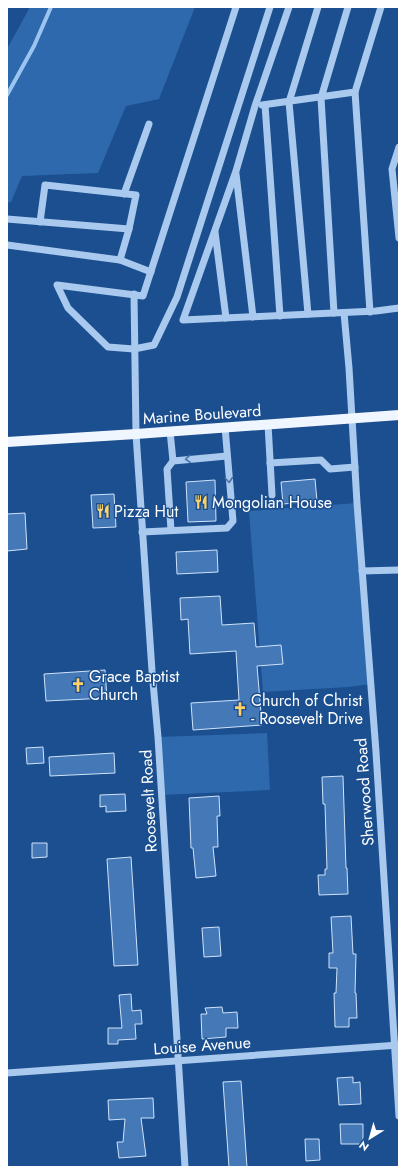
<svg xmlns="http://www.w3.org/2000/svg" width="406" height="1174" font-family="Jost,sans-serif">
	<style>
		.green { fill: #2e69ad }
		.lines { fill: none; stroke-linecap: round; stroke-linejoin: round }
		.stream { stroke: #9cc4f0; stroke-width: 4 }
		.building { fill: #4478b7; stroke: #cfe3fa }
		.minor { stroke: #a9c9ee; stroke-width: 7 }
		.major { stroke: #f0f6ff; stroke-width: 10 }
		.oneway { stroke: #4674ac }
		.labels { text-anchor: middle; stroke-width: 3; stroke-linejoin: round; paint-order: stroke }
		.street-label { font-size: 16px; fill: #fff; stroke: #1b4f8f }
		.poi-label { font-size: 16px; fill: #fff; stroke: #1b4f8f; text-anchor: start }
	</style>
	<rect width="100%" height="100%" fill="#1b4f8f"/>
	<g class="green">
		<polygon points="30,7 195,7 159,99 126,106 98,173 22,176 11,202 7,203 7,49"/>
		<polygon points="357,503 371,684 348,687 263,692 249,511"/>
		<polygon points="267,733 270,790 161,795 158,737"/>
	</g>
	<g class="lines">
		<polyline class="stream" points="7,95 34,46 51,7"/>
	</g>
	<g class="building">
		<polygon points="315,479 317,501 283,504 281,482"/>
		<polygon points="215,480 216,521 188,522 186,482"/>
		<polygon points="114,494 116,527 93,528 91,495"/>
		<polygon points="25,513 27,549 7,551 7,514"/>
		<polygon points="217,550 218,572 177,574 176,552"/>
		<polygon points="220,596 222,625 254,623 256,647 281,645 283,664 257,666 262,725 193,730 191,703 239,700 236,651 190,654 188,619 181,620 180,598"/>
		<polygon points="105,670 107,698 46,701 44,674"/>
		<polygon points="43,747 44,763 27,764 26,748"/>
		<polygon points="114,753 115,773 50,776 49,757"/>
		<polygon points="343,776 346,868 347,868 348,894 319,895 318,875 325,875 325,869 327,869 325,804 323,804 322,777"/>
		<polygon points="125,794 126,811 106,812 106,806 100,807 100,795"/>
		<polygon points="219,796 220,816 217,816 218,847 213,847 216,876 196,878 193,848 191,848 189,798"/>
		<polygon points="32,843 47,843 47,857 32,858"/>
		<polygon points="131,857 138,965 114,966 107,859"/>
		<polygon points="351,916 353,954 356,954 355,993 356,993 357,1018 349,1018 349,1027 335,1027 334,993 336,993 337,968 329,968 329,953 333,953 331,917"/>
		<polygon points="219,927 221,956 204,957 202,928"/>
		<polygon points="131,994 132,1011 141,1010 142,1024 135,1024 136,1039 118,1040 118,1044 108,1044 108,1028 122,1028 119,995"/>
		<polygon points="222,1007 223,1013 237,1012 238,1028 226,1028 226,1037 202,1039 201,1014 207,1014 205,1008"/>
		<polygon points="353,1077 353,1083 360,1082 361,1104 339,1105 337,1078"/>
		<polygon points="241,1081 247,1167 229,1167 223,1082"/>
		<polygon points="153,1098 154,1118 141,1118 146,1156 119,1158 117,1142 123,1142 125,1119 109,1120 108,1100"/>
		<polygon points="340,1124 363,1124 363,1144 341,1144"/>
		<polygon points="305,1139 319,1139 320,1160 306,1161"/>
	</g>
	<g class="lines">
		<g class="minor">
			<polyline points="236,7 143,296 57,285 68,308 108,347 134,349 154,345 177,297 270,7"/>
			<polyline points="289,7 255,106 236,171 183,320 376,311 399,308"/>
			<polyline points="355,92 370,312"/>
			<polyline points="262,105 355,92 381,7"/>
			<polyline points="265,105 280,316"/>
			<polyline points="399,147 392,169 399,238"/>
			<polyline points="236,174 253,317"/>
			<polyline points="124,194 149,124"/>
			<polyline points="7,219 129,229"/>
			<polyline points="40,222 45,185 136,195 129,229 120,260"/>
			<polyline points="215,232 226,318"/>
			<polyline points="7,245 120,260 151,272"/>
			<polyline points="134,294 136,434 152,671 158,737 185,1167"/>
			<polyline points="334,313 321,98 348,7"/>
			<polyline points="344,313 349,368 357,503 376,752 399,1116"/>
			<polyline points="308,314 289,102 318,7"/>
			<polyline points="268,424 272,495"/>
			<polyline points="170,431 173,461"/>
			<polyline points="270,463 321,460 330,469 355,467"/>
			<polyline points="171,530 167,469 173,461 227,456"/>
			<polyline points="142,532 227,528 233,521 225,427"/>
			<polyline points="362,571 399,570"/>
			<polyline points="7,1073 399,1045"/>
		</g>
		<polyline class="major" points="7,442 136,434 399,415"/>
	</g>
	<defs><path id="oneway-chevron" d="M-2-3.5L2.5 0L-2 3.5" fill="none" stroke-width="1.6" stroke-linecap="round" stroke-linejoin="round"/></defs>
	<g class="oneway">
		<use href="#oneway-chevron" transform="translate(188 459) rotate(175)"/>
		<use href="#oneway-chevron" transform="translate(229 480) rotate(85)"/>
	</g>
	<defs>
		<symbol id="restaurant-bare" viewBox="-9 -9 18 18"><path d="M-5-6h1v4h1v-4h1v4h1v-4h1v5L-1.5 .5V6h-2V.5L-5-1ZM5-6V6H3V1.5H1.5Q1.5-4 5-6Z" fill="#ffd166" stroke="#1b4f8f" stroke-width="2.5" paint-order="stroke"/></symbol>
		<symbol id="church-bare" viewBox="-9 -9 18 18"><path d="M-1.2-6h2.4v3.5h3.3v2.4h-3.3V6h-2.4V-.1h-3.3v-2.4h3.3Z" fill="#ffd166" stroke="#1b4f8f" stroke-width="2.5" paint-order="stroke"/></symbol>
	</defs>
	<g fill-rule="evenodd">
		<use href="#restaurant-bare" x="191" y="492" width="20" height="20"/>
		<use href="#restaurant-bare" x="93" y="501" width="20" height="20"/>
		<use href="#church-bare" x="68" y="675" width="20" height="20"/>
		<use href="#church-bare" x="230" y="699" width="20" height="20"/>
	</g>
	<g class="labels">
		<g class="street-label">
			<text transform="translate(202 414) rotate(-4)" y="6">Marine Boulevard</text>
			<text transform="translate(364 792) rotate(-94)" y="6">Sherwood Road</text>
			<text transform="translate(148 801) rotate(-93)" y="6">Roosevelt Road</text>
			<text transform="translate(202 1045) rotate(-4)" y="6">Louise Avenue</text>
		</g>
		<g class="poi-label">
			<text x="212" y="508">Mongolian House</text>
			<text x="114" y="517">Pizza Hut</text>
			<text x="89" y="682">Grace Baptist<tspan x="89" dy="18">Church</tspan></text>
			<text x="251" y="706">Church of Christ<tspan x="251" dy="18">- Roosevelt Drive</tspan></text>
		</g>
	</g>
	<rect width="406" height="1174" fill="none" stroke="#ffffff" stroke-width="16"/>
	<g transform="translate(370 1138) rotate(217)" stroke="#1b4f8f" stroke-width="3" paint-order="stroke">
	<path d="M0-3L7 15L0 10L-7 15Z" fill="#ffffff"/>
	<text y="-6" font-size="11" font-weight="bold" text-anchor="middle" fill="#ffffff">N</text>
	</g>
</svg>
